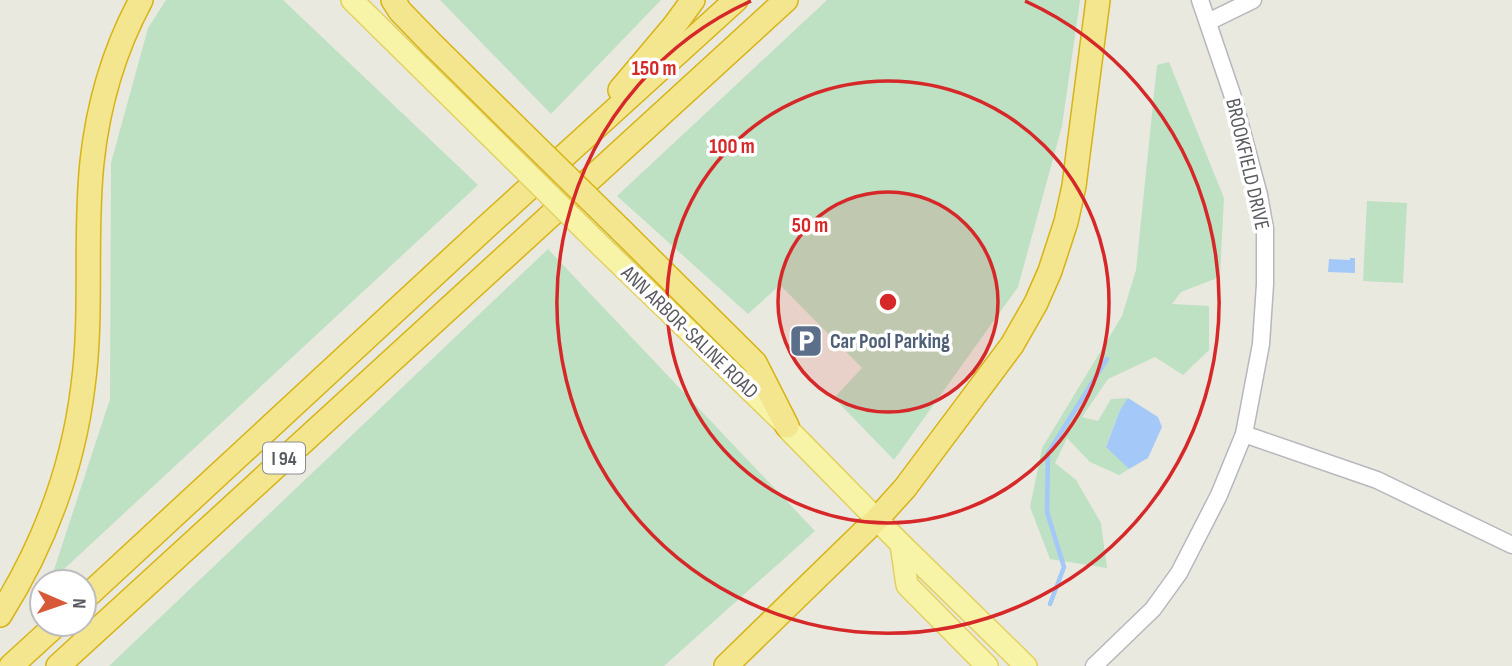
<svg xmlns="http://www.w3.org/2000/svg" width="1512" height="666" font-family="'Sofia Sans Condensed',sans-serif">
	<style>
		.green { fill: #bee0c3 }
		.water { fill: #a4c8f7 }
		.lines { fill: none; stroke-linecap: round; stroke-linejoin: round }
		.stream { stroke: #a4c8f7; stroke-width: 4.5 }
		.minor-casing { stroke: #b6b7bc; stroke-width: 19 }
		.major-casing { stroke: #e4d060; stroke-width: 24 }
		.highway-casing { stroke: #d7b314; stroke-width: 26 }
		.minor { stroke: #fff; stroke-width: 16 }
		.major { stroke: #f7f4a8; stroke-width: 21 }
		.highway { stroke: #f3e68f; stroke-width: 23 }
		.major-bridge-casing { stroke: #e4d060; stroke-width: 24; stroke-linecap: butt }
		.highway-bridge-casing { stroke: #d7b314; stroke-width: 26; stroke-linecap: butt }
		.major-bridge { stroke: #f7f4a8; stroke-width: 21 }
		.highway-bridge { stroke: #f3e68f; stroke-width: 23 }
		.ring { fill: none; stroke: #d62828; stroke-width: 3.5 }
		.labels { text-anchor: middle; stroke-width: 7; stroke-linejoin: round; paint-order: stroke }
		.shield { fill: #fff; stroke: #8b8c90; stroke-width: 2 }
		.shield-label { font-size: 19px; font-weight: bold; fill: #595b60 }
		.street-label { font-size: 21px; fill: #595b60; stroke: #fff }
		.service-label { font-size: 21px; font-weight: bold; fill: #4e5e75; stroke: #fff; text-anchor: start }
		.centre { fill: #d62828; stroke: #fff; stroke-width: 3.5 }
		.ring-label { font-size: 21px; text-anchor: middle; font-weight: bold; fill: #d62828; stroke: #fff; stroke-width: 7; stroke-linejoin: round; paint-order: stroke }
	</style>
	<rect width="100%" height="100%" fill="#eae9e0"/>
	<g class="green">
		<polygon points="166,0 283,0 478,185 50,582 110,399 111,163 148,28"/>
		<polygon points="440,0 661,0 551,114"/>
		<polygon points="827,0 1080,0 1062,126 1018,287 894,460 834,398 862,368 780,285 748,314 617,196"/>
		<polygon points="1169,62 1224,198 1220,277 1181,292 1172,304 1209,306 1209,350 1183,375 1155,357 1108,379 1082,417 1098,421 1111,399 1128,398 1120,410 1106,446 1129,469 1119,475 1090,462 1067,438 1055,463 1076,480 1101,523 1107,568 1050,559 1030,507 1042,448 1122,316 1136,270 1157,65"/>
		<polygon points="1367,201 1407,203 1403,283 1363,281"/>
		<polygon points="548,249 815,531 664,666 109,666"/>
	</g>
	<g class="water">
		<polygon points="1350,258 1355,258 1355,273 1328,272 1329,259 1350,260"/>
		<polygon points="1128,398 1158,417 1162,427 1148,458 1129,469 1106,447 1120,410"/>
	</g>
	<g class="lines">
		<polyline class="stream" points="1050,604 1064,567 1047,512 1048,453 1107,359"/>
		<defs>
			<g id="minor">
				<polyline points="1208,22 1253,0"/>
				<polyline points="1244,434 1377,480 1512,545"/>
				<polyline points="1094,666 1153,609 1179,573 1219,495 1244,434 1261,344 1265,284 1265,229 1259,195 1232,94 1200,0"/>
			</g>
			<g id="major">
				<polyline points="352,0 498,144"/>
				<polyline points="602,247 787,426 789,430 901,544 1026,666"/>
				<polyline points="901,544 907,585 987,666"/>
			</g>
			<g id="highway">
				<polyline points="393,0 400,11 432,44 516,127"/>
				<polyline points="620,90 674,26 693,0"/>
				<polyline points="620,229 755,363 787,426"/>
				<polyline points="84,599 485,228 736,0"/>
				<path d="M 0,615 C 44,545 73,468 83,386 C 93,312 84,237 92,162 C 98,106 114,50 141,0"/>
				<polyline points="11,666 57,624"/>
				<polyline points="58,666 786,0"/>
				<polyline points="726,666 877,519 905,488 1012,345 1036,303 1050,271 1066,222 1074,186 1078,154 1098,0"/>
			</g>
		</defs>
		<use href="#minor" class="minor-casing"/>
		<use href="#major" class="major-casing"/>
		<use href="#highway" class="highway-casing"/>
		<use href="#minor" class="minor"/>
		<use href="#major" class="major"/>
		<use href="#highway" class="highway"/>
		<defs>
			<polyline id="major-bridge" points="498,144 602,247"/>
			<polyline id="highway-bridge" points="516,127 620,229"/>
		</defs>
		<use href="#major-bridge" class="major-bridge-casing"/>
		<use href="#highway-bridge" class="highway-bridge-casing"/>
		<use href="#major-bridge" class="major-bridge"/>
		<use href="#highway-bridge" class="highway-bridge"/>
	</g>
	<circle cx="888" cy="302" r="110" fill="#d62828" fill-opacity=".12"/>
	<g class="ring">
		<circle cx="888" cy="302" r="110"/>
		<circle cx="888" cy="302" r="221"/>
		<path d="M1025 1A331 331 0 1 1 751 1"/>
	</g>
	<defs>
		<symbol id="parking-square" viewBox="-11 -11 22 22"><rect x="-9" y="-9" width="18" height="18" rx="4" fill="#5c6f8a" stroke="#fff"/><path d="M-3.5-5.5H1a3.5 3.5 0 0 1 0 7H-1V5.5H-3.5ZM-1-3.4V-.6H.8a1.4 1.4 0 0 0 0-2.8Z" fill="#fff"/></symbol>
	</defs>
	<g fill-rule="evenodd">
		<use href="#parking-square" x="787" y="322" width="38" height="38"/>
	</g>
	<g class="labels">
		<rect class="shield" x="263" y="442.5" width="42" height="31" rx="5"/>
		<g class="shield-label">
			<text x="284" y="465">I 94</text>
		</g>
		<g class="street-label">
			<text transform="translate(1248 164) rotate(77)" y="7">BROOKFIELD DRIVE</text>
			<text transform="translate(690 332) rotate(44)" y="7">ANN ARBOR-SALINE ROAD</text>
		</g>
		<g class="service-label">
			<text x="830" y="348">Car Pool Parking</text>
		</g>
	</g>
	<circle cx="888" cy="302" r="10" class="centre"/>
	<g class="ring-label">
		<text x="654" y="75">150 m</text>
		<text x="732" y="153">100 m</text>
		<text x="810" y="232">50 m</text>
	</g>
	<g transform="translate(63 603) rotate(92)"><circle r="33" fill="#ffffff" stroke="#bdbdbf" stroke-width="2"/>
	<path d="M0-5L12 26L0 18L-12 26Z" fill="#d85938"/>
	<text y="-10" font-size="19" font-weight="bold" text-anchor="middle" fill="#595b60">N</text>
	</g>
</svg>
